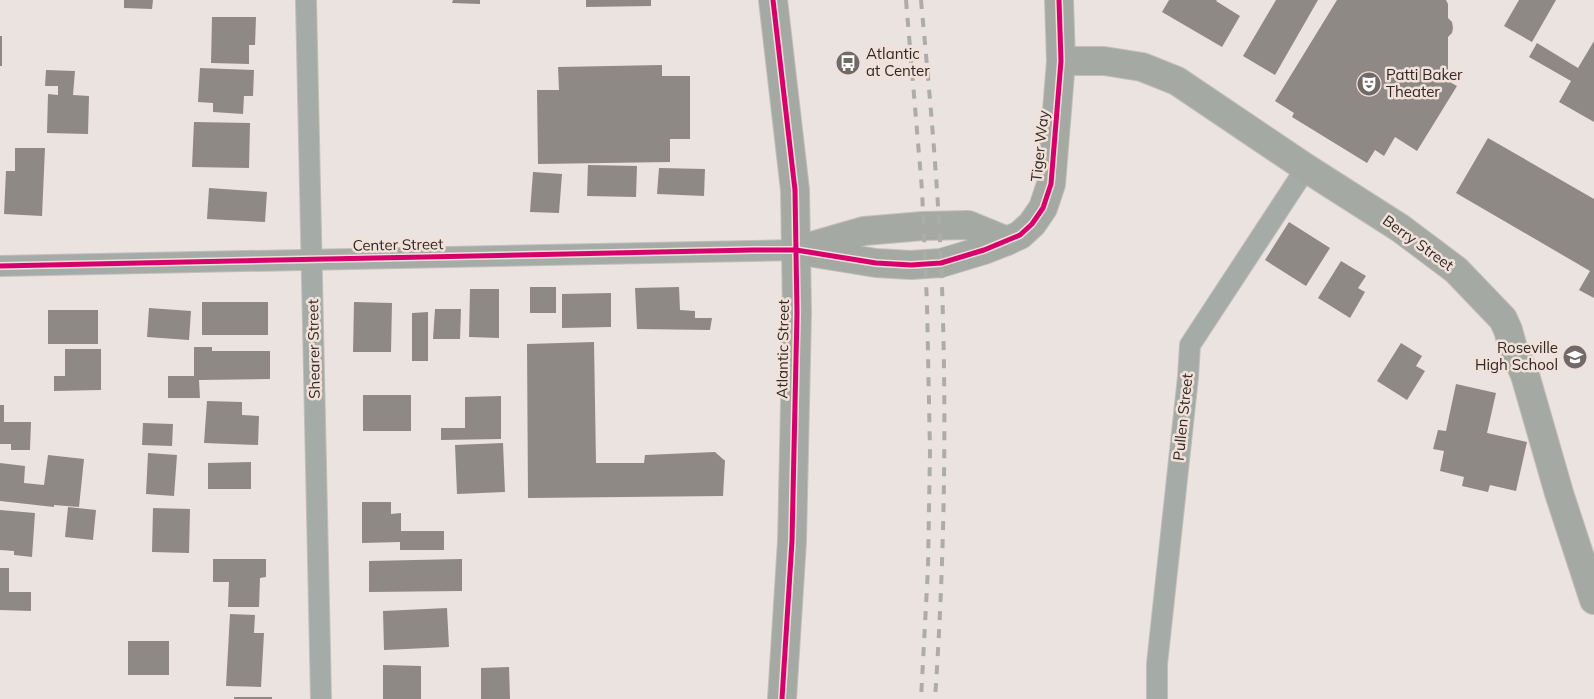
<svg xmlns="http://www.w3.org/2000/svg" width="1594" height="699" font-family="Mulish,sans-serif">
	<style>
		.building { fill: #8f8986 }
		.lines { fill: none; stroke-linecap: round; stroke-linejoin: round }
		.street-casing { stroke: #c4bebb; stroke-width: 22 }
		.secondary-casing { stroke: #c4bebb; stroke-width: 30 }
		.street { stroke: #a5aba6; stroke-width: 20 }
		.secondary { stroke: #a4a9a4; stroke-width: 28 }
		.rail { stroke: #adaca8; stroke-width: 4; stroke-dasharray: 9 9; stroke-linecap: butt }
		.cycleway-casing { stroke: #f1e1d9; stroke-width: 8 }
		.cycleway { stroke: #d6006c; stroke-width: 5 }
		.labels { text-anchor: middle; stroke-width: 5; stroke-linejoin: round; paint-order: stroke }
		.poi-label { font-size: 15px; fill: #2e2825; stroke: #f1e1d9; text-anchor: start }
		.street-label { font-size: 15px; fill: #2e2825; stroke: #f1e1d9 }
	</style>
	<rect width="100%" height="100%" fill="#ebe3df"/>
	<g class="building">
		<polygon points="124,0 153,0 152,9 124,8"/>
		<polygon points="453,0 480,0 480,4 452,3"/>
		<polygon points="586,0 651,0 651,6 586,7"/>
		<polygon points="1169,0 1217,0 1216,1 1240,16 1222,47 1162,12"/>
		<polygon points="1276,0 1318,0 1275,75 1243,56"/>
		<polygon points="1337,0 1446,0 1448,4 1448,18 1452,22 1453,28 1452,33 1448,37 1448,81 1457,86 1417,151 1395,137 1384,156 1375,150 1367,163 1292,117 1294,113 1275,101"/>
		<polygon points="1519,0 1556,0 1532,42 1504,26"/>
		<polygon points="212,17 256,17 255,45 249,45 249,64 211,63"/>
		<rect x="0" y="36" width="2" height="30"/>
		<polygon points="1594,41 1594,122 1559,102 1571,81 1529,57 1537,43 1578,68"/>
		<polygon points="662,65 662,76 690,76 690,139 670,139 670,162 538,164 537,90 559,90 558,67"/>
		<polygon points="200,68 254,70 253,96 244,96 243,114 213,112 213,103 198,102"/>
		<polygon points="46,70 75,71 73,95 89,96 88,134 47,133 48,94 58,95 58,86 45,86"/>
		<polygon points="194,122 250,123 249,168 192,167"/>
		<polygon points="1488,138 1594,199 1594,298 1579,290 1590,271 1456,193"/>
		<polygon points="15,148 45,148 42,216 4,214 6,171 15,171"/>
		<polygon points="588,165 637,166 636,197 587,196"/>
		<polygon points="659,168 705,169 704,196 657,194"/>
		<polygon points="533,172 562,174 559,213 530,212"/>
		<polygon points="209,188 267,192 265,222 207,219"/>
		<polygon points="1289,222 1330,248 1306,286 1265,260"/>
		<polygon points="1341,261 1366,276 1358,288 1365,292 1350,318 1318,298"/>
		<rect x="530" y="287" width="26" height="26"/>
		<polygon points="679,287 680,310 695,311 695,318 712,318 710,330 637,329 635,288"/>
		<polygon points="470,289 499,289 499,338 469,337"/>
		<polygon points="611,293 611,327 562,328 562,294"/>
		<rect x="202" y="302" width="66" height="33"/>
		<polygon points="354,302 392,303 391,352 353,352"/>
		<polygon points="149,308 191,311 189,340 147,337"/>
		<polygon points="435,309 461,309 460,339 433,339"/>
		<rect x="48" y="310" width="50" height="34"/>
		<polygon points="428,312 428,361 412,361 412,313"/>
		<polygon points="594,342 596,463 644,463 645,455 715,452 724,460 725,460 723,496 528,498 527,344"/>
		<polygon points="1401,343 1422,356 1416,366 1425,371 1407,400 1377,381"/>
		<polygon points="194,347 212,347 212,351 270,351 270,379 199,380 200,398 168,398 168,376 194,376"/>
		<polygon points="65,349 101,349 101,390 54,391 54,376 65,376"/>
		<polygon points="1456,384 1496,393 1487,433 1527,442 1516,491 1490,485 1488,492 1462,486 1464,477 1440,471 1444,451 1433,449 1438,430 1446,431"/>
		<rect x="363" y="395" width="48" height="36"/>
		<polygon points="501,396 501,439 441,440 441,428 465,428 465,397"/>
		<polygon points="207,401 242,402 242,415 259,416 258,445 204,443"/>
		<polygon points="0,405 4,405 4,422 31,422 30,450 11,450 11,444 0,444"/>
		<polygon points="143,423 173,424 172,446 142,445"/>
		<polygon points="503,443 505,492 457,494 455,445"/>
		<polygon points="148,453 177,455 174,496 146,494"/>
		<polygon points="48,455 84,459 79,507 54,505 54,507 0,501 0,463 25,466 24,483 44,485"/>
		<polygon points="251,462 251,489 208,489 208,463"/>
		<polygon points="362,502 391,502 391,514 401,513 401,531 444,531 444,550 400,550 400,542 362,543"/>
		<polygon points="68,507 96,510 93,540 65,537"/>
		<polygon points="153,508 190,509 189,553 152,552"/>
		<polygon points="0,510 35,513 32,557 14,555 14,551 0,550"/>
		<polygon points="213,559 266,559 266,577 260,578 259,607 228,607 229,582 213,582"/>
		<polygon points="462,559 462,591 369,592 369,561"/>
		<polygon points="0,568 9,568 9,592 31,592 31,611 0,610"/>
		<polygon points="447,608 449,647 384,650 383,611"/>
		<polygon points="230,614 255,615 254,633 264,633 261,687 226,686"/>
		<rect x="128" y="641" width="41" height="34"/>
		<polygon points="383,665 421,666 421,699 383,699"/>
		<polygon points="509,667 510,699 481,699 481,668"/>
		<rect x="234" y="697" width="38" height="2"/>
	</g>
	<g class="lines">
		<defs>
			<g id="street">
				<polyline points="306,0 321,699"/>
				<polyline points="0,266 796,250"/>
				<polyline points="1157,699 1157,664 1188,377 1190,345 1306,168"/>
			</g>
			<g id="secondary">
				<polyline points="773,0 795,190 797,313 792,541 782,699"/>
				<polyline points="1061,61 1104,61 1142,67 1177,81 1306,168 1400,228 1456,270 1503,319 1508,330 1513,348 1525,375 1559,493 1594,600"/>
				<polyline points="805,248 864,231 923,226 968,225 1007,241"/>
				<polyline points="796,250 876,263 911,265 941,263 984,250 1007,241 1020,235 1032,224 1043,208 1051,184 1061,61 1059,0"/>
			</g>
		</defs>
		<use href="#street" class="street-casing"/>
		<use href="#secondary" class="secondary-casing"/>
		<use href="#street" class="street"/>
		<use href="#secondary" class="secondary"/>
		<g class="rail">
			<polyline points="906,0 922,190 927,304 930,451 928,568 921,699"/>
			<path d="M 921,0 C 929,87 937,173 941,260 C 947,406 945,553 935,699"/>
		</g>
		<defs>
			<g id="cycleway">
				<polyline points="773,0 795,190 797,313 792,541 782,699"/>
				<polyline points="0,266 753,250 796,250 876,263 911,265 941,263 984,250 1020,235 1032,224 1043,208 1051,184 1061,61 1059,0"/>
			</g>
		</defs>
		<use href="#cycleway" class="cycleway-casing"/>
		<use href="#cycleway" class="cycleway"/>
	</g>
	<defs>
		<symbol id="bus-disc" viewBox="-11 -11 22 22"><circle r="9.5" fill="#706966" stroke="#f1e1d9"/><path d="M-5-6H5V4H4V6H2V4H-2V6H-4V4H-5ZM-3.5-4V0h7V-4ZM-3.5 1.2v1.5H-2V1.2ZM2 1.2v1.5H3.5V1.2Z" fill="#fff"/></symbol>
		<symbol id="theatre-disc" viewBox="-11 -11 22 22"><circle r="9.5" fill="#706966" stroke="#f1e1d9"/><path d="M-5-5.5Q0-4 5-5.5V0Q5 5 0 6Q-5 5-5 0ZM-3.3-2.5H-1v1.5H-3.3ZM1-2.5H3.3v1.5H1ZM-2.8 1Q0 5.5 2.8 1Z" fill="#fff"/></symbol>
		<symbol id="school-disc" viewBox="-11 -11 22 22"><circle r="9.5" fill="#706966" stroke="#f1e1d9"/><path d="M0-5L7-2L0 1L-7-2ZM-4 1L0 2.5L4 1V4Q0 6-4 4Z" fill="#fff"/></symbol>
	</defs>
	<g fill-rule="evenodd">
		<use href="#bus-disc" x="834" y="49" width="28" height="28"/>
		<use href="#theatre-disc" x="1355" y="70" width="28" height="28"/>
		<use href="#school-disc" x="1561" y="343" width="28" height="28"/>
	</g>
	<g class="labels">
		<g class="poi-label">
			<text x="866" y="59">Atlantic<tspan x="866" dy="17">at Center</tspan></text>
			<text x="1386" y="80">Patti Baker<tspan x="1386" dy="17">Theater</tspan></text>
			<text x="1558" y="353" text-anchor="end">Roseville<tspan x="1558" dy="17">High School</tspan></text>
		</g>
		<g class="street-label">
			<text transform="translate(1040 146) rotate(-84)" y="5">Tiger Way</text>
			<text transform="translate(1418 243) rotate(36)" y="5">Berry Street</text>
			<text transform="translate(398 245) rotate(-1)" y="5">Center Street</text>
			<text transform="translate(314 349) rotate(-91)" y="5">Shearer Street</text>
			<text transform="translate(783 349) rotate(-89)" y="5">Atlantic Street</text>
			<text transform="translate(1183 417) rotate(-84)" y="5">Pullen Street</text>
		</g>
	</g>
</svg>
